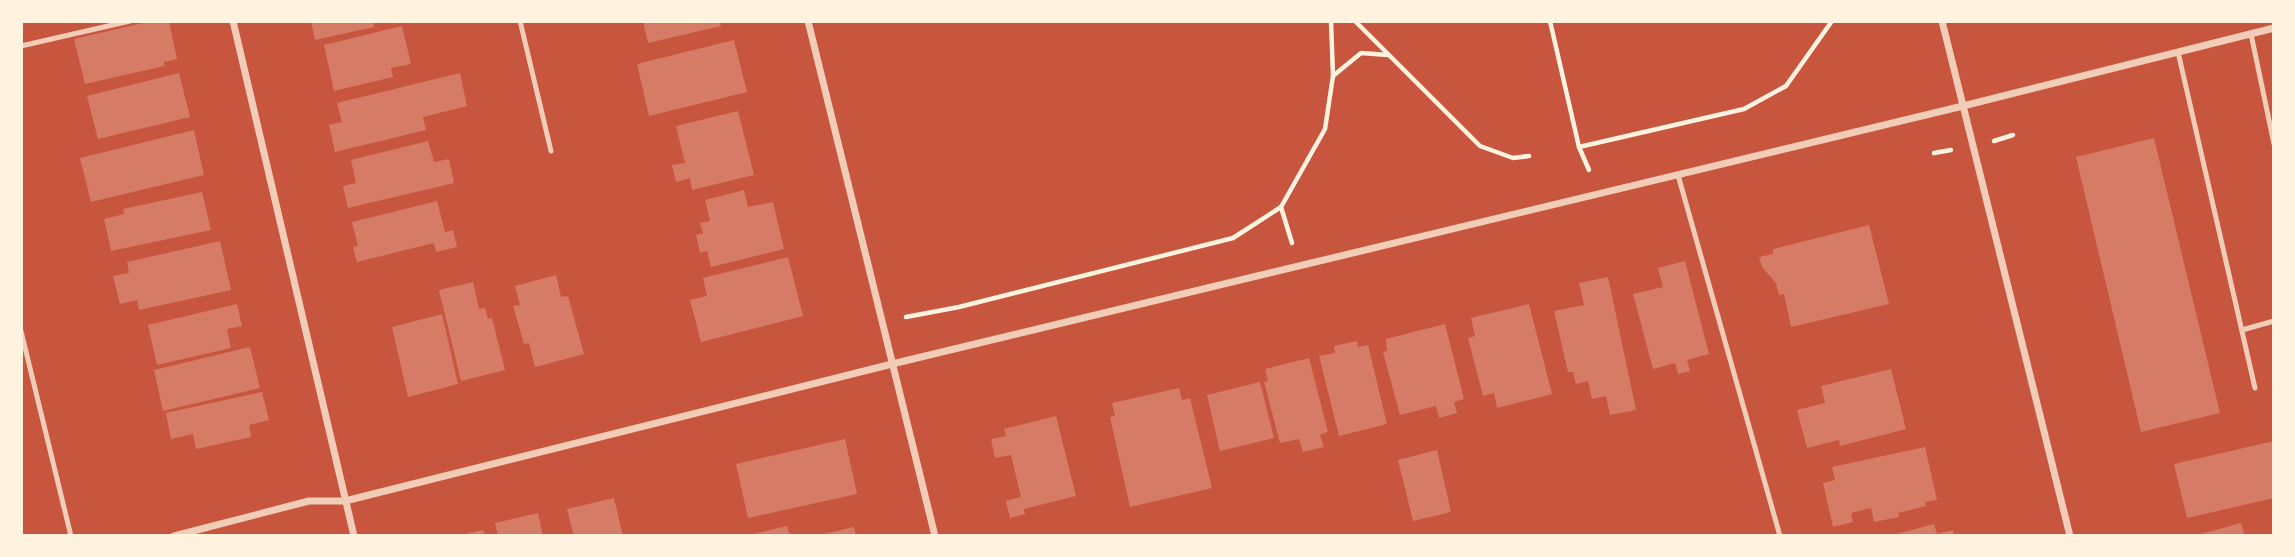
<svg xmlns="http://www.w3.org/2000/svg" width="2295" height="557" font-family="'Roboto Serif',serif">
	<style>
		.building { fill: #d67c66 }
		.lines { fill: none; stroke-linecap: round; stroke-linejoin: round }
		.path { stroke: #fff3e0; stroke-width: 4.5 }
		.service { stroke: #f1ccb7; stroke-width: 5 }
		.minor { stroke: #f1ccb7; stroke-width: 7 }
	</style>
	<rect width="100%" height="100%" fill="#c8553d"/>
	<g class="building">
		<polygon points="152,21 169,21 177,59 164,62 164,66 85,84 74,39"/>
		<polygon points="311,21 373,21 374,27 315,40"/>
		<polygon points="643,21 719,21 721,26 648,43"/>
		<polygon points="402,26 411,64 391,68 393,77 334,91 324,45"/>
		<polygon points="734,40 747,92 649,116 637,64"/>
		<polygon points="179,73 190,117 98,139 87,96"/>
		<polygon points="460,73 467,106 423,117 426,130 335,152 329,125 342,122 337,103"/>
		<polygon points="738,111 754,175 692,190 690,178 676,182 672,165 685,163 676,126"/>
		<polygon points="194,130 204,175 91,202 80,158"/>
		<polygon points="2154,138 2220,413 2141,432 2076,157"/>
		<polygon points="428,141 434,162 449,159 454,183 348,208 343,186 356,183 351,160"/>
		<polygon points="744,190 748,207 773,202 784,249 711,267 707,251 700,253 696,235 703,233 700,223 710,221 705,200"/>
		<polygon points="202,192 211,230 111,251 104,219 124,214 123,209"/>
		<polygon points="437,201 445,232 453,230 457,247 436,252 434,243 357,262 353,247 358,246 352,222"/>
		<polygon points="1869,225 1889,304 1791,327 1784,294 1779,295 1776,283 1762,267 1759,257 1773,254 1773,249"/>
		<polygon points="220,241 231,290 139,310 137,300 120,304 113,276 129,273 127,262"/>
		<polygon points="788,257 803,316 701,342 690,300 707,296 703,278"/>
		<polygon points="1685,261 1709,354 1687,360 1690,371 1678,374 1675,363 1653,369 1633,294 1663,287 1658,268"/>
		<polygon points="556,275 561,297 568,296 584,354 535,367 529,343 524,344 513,306 520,305 515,286"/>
		<polygon points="1608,277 1636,410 1610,415 1606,396 1592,399 1588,381 1576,384 1573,372 1568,372 1554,311 1584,305 1579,283"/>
		<polygon points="473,282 479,309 485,308 488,319 492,318 505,370 461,381 439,290"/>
		<polygon points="237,304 242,326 227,329 231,348 157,365 148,325"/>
		<polygon points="1529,304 1552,394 1497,408 1494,393 1483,396 1468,338 1475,336 1471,318"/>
		<polygon points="442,314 458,384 408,397 392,327"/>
		<polygon points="1445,324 1464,399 1454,402 1457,413 1439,418 1436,406 1400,415 1383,352 1387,351 1386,339"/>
		<polygon points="1357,341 1358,347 1368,345 1387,424 1339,436 1319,356 1335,353 1334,346"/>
		<polygon points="250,347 260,388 163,411 154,370"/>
		<polygon points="1309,358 1328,432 1320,435 1324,447 1303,452 1299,439 1280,443 1264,382 1268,381 1265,369"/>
		<polygon points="1891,369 1906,429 1840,446 1839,440 1807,448 1797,410 1825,403 1821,386"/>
		<polygon points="1260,382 1274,438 1220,451 1207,395"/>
		<polygon points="1179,388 1182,400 1190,398 1212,488 1130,507 1110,417 1115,416 1112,403"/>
		<polygon points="262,392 269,420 249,425 251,437 196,449 193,434 171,439 166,413"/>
		<polygon points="1056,416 1076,496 1024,509 1025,514 1010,518 1006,501 1021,497 1011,455 995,458 991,439 1006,436 1004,429"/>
		<polygon points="845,439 857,494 748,518 736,464"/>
		<polygon points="2274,441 2274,498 2187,518 2174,464"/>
		<polygon points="1925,447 1937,500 1925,502 1926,506 1898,513 1899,517 1874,522 1871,508 1851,513 1853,522 1833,527 1823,483 1835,480 1832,467"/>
		<polygon points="1437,450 1451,512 1413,521 1398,460"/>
		<polygon points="614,498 623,536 574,536 567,509"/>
		<polygon points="538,513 543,536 498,536 495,523"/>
		<polygon points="2241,523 2245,536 2197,536 2197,535"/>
		<polygon points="1934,524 1937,534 1953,530 1954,536 1889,536"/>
		<polygon points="787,526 790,536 751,536 750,535"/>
		<polygon points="854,527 856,536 820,536 820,535"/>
		<polygon points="483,530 485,536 461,536 461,535"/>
	</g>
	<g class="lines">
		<g class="path">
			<polyline points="1331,21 1333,76"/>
			<polyline points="1355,21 1480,146 1513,158 1529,156"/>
			<polyline points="1550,21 1579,147 1589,170"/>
			<polyline points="1994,141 2013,135"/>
			<polyline points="1579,147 1744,109 1786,86 1832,21"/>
			<polyline points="1934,153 1951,150"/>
			<polyline points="1281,207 1292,243"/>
			<polyline points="906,317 959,307 1233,238 1281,207 1325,129 1333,76 1361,53 1388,55"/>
		</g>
		<g class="service">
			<polyline points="520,21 551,151"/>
			<polyline points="2251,34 2274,144"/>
			<polyline points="21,46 130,21"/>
			<polyline points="2178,52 2255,388"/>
			<polyline points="1678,175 1780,536"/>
			<polyline points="2242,330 2274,321"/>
			<polyline points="21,331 71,536"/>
		</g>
		<g class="minor">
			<polyline points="233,21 354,536"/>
			<polyline points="808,21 935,536"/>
			<polyline points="1942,21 2070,536"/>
			<polyline points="174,536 309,501 345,501 892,364 1963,106 2274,28"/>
		</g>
	</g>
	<rect width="2295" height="557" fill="none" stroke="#fff3e0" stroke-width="46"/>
</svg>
